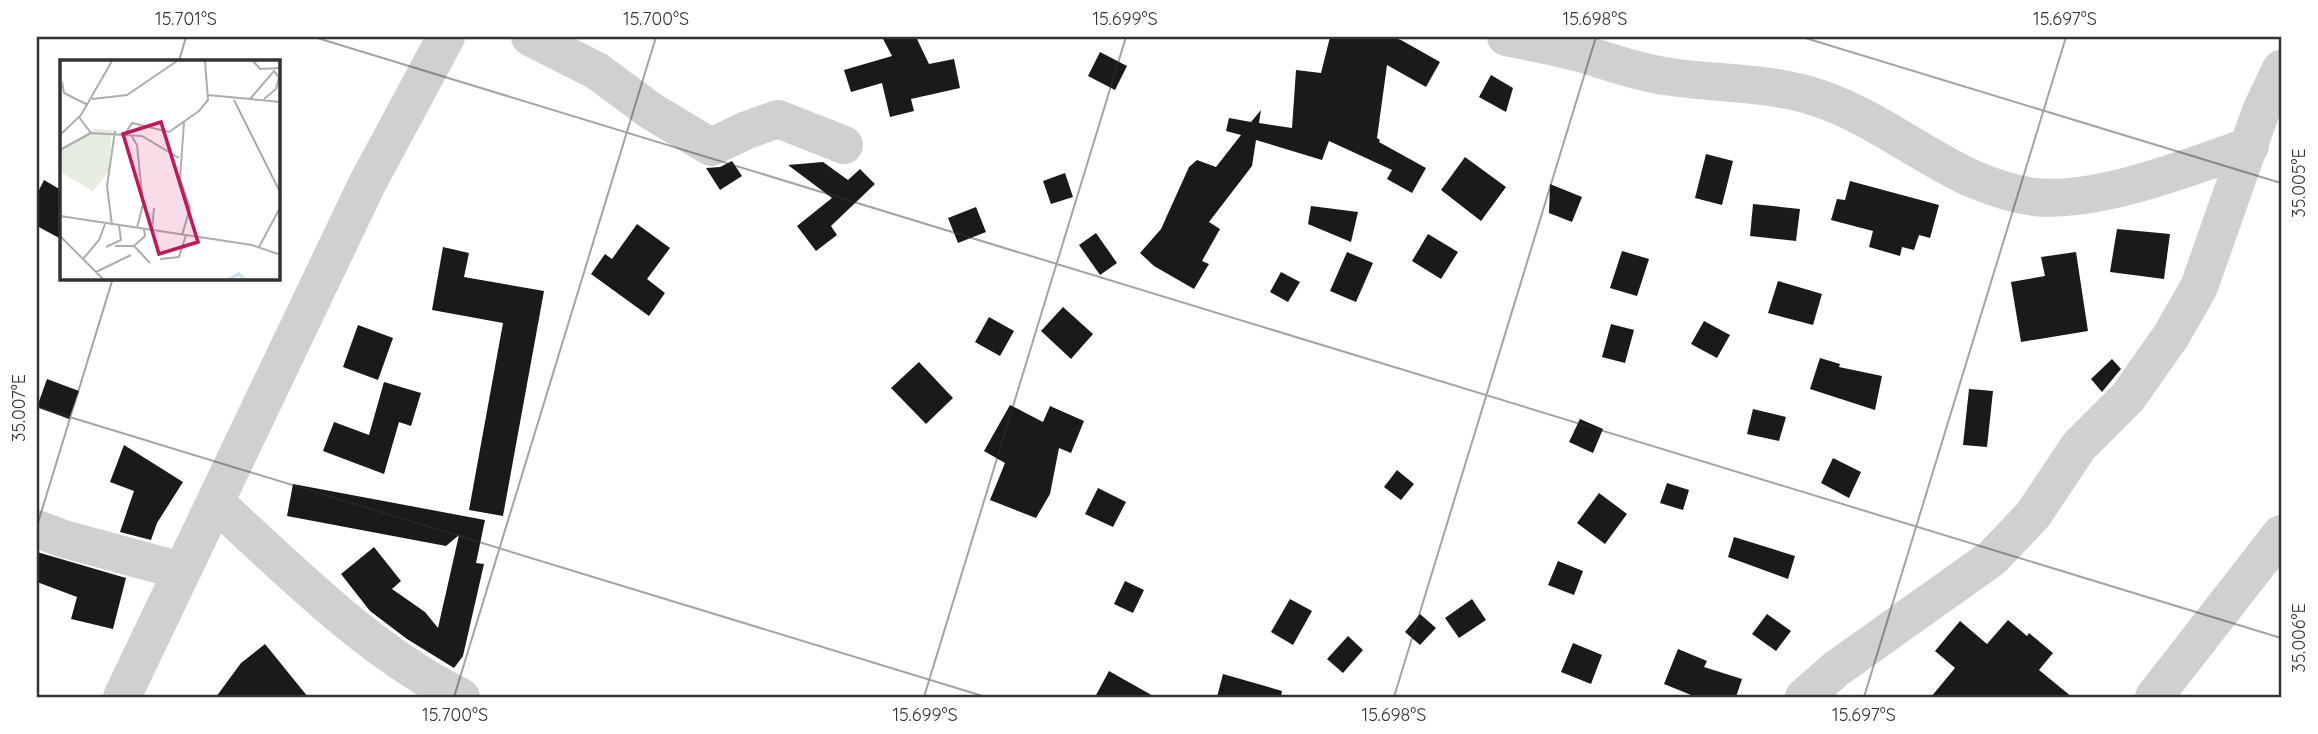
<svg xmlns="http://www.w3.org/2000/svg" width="2318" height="734" font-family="Quicksand,sans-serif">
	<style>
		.building { fill: #1a1a1a }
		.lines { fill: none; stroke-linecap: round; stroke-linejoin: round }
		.minor { stroke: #d0d0d0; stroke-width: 38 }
		.ticks { fill: none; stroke: #333; stroke-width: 2; stroke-opacity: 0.45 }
		.inset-river { fill: none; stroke: #cfe2ee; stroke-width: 3.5 }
		.inset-road { fill: none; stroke: #adadad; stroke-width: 2 }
		.view { fill: #c2185b; fill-opacity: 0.15; stroke: #c2185b; stroke-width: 3.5 }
		.inset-edge { fill: none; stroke: #333; stroke-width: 3.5 }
		.neatline { fill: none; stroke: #333; stroke-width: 2.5 }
		.ticks-label { font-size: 18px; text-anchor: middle; fill: #333 }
	</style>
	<rect width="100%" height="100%" fill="#fff"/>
	<g class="building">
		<polygon points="882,37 916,37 929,64 954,59 960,88 911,99 914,111 890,117 882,83 851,92 844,70 892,56"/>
		<polygon points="1330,37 1391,37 1401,40 1440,62 1426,87 1387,65 1377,138 1380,140 1379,142 1426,168 1412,193 1387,179 1392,170 1329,141 1322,160 1256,140 1252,166 1209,222 1220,229 1202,261 1209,264 1194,289 1154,266 1140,253 1161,229 1189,167 1197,160 1216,167 1241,135 1226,131 1229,118 1251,122 1261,110 1259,123 1292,128 1296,70 1321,73"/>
		<polygon points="1100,52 1127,66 1115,90 1088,76"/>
		<polygon points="1491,75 1513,88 1506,112 1479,97"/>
		<polygon points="1706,154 1733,161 1722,205 1695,198"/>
		<polygon points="1465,157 1506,187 1481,221 1441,190"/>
		<polygon points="732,161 742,176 720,190 706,168 720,167"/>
		<polygon points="823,162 848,180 860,169 875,184 831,226 837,235 816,251 797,226 832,198 788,165"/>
		<polygon points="1065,173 1073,197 1051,204 1043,181"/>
		<polygon points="44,180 61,190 61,239 37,226 37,194"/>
		<polygon points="1850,181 1939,205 1930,238 1919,235 1914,250 1902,247 1900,256 1869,247 1873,231 1831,220 1837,199 1845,200"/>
		<polygon points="1550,184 1582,197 1572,222 1549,213"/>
		<polygon points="1753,204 1800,209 1796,241 1750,236"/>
		<polygon points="1311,206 1358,212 1351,242 1308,224"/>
		<polygon points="976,207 986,232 958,243 948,218"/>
		<polygon points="637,224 670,248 647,279 665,293 649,316 591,274 605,254 612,259"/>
		<polygon points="2117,229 2170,234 2164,279 2110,272"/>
		<polygon points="1096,233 1117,263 1100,275 1079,245"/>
		<polygon points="1428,234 1458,252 1441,279 1412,261"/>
		<polygon points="443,247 469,253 464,277 544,291 503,516 469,510 503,323 432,310"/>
		<polygon points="1622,251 1649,259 1637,296 1610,288"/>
		<polygon points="1347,252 1373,263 1356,302 1330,291"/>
		<polygon points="2076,252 2088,331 2021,342 2011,282 2045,276 2041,257"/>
		<polygon points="1281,272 1300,282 1288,302 1270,292"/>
		<polygon points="1778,281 1822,294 1813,325 1768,313"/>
		<polygon points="1063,307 1093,334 1071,359 1041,331"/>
		<polygon points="989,317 1014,331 1000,356 975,342"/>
		<polygon points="1704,321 1730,335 1717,358 1691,344"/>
		<polygon points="1611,324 1634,330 1625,363 1602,357"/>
		<polygon points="358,325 393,338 378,380 343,367"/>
		<polygon points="1820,358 1840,364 1839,367 1882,376 1875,410 1810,389"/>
		<polygon points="2112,359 2121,369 2102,392 2091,379"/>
		<polygon points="919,362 953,398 926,424 891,388"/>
		<polygon points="47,379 79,391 69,419 37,407"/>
		<polygon points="384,382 421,393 411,426 399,422 384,474 323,451 334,422 369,435"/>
		<polygon points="1969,389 1993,391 1987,447 1963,445"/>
		<polygon points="1010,405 1043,422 1050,406 1084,421 1071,453 1059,448 1050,494 1036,518 990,500 1005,463 984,451"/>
		<polygon points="1753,409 1786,417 1779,441 1747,434"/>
		<polygon points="1580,419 1603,429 1593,453 1569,442"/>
		<polygon points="124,445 183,482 157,523 151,540 120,532 134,491 110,482"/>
		<polygon points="1833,458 1861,472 1849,498 1821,483"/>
		<polygon points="1397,470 1414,484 1401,500 1384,487"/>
		<polygon points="1667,483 1689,490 1683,510 1660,503"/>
		<polygon points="293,484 485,520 476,563 484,564 463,656 454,668 407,639 370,611 341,574 374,547 401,581 392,589 425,612 438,628 459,535 446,546 287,516"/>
		<polygon points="1098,488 1126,502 1113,527 1085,514"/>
		<polygon points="1599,493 1627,514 1605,544 1577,523"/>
		<polygon points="1734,537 1795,556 1788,579 1728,557"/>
		<polygon points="37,552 126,578 113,629 71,619 77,597 37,582"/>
		<polygon points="1558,561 1583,571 1574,595 1548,585"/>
		<polygon points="1125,581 1144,590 1133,613 1114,604"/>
		<polygon points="1290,599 1312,611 1293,645 1271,632"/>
		<polygon points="1472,599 1486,620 1459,638 1445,618"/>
		<polygon points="1420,614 1436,628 1420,645 1405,632"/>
		<polygon points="1767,614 1791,631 1776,651 1752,634"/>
		<polygon points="2008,620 2027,636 2029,633 2053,653 2039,670 2072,697 1931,697 1955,668 1935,651 1960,621 1987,644"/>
		<polygon points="1348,636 1363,650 1343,673 1327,659"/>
		<polygon points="1573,643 1602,655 1591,684 1561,672"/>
		<polygon points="265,644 308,697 216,697 241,663"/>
		<polygon points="1678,649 1707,661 1704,667 1742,679 1736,697 1696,697 1664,684"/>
		<polygon points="1109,671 1155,697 1095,697"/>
		<polygon points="1223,674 1282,691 1281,697 1217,697"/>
	</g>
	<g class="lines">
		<g class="minor">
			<polyline points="530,37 597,71 651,111 711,147 747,130 778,119 844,145"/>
			<path d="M 1506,37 C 1532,42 1558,47 1584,54 C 1613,63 1641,73 1671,77 C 1719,84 1771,82 1818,98 C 1873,116 1920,155 1973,179 C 1992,187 2013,194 2034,197 C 2096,204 2191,167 2250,146"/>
			<path d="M 216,503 C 290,571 370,652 461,697"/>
			<polyline points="37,529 64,539 182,571"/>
			<polyline points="122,697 367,184 446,37"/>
			<polyline points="1804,697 1836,669 1992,558 2033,515 2079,446 2128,397 2171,336 2199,287 2261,111 2281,69"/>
			<polyline points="2154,697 2281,534"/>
		</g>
	</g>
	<path class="ticks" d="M 314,37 L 2281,638M 1802,37 L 2281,183M 179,61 L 186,37M 37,407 L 986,697M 37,526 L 113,278M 454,697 L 656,37M 924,697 L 1126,37M 1394,697 L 1596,37M 1864,697 L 2066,37"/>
	<g transform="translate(60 60)">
		<rect width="220" height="220" fill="#fff"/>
		<path d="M 34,69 L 52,70 L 49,111 L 33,131 L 2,113 L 0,89 Z" fill="#e6ecdf"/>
		<path class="inset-river" d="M 167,220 L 179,214 L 185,220"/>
		<path class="inset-road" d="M 193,1 L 200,9 L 221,8M 2,22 L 4,33 L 28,45M 148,35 L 221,42M 32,39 L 67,35 L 117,1M 190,39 L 214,11 L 219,17M 204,39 L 216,29 L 219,17M 174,40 L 221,134M 19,57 L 31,73 L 82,76 L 119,98M 65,74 L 72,63 L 109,72 L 139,51 L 148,40 L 145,1M 0,75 L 21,55 L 52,1M 71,75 L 77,85 L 83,144 L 77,168M 0,90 L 31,73M 0,156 L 192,185 L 221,195M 52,165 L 47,126 L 55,71M 92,170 L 94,148M 122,175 L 130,148 L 120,119 L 124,62M 0,176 L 44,220M 55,186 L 74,186 L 85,176 L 84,169M 74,186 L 90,203M 46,187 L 61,180 L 59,166M 199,187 L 221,146M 23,199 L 39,180 L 45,164M 100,199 L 119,197 L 126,175M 36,212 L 71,195"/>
		<path class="view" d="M 101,62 L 138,182 L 99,194 L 63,74 Z"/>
		<rect width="220" height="220" class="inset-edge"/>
	</g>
	<rect width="2318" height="734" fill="none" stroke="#ffffff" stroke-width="77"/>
	<rect x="38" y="38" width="2242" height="658" class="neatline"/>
	<g class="ticks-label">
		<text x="186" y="25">15.701°S</text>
		<text x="656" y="25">15.700°S</text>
		<text x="1125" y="25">15.699°S</text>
		<text x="1595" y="25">15.698°S</text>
		<text x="2065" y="25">15.697°S</text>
		<text transform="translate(2299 183) rotate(-90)" y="6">35.005°E</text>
		<text transform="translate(19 408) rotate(-90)" y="6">35.007°E</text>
		<text transform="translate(2299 638) rotate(-90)" y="6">35.006°E</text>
		<text x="455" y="721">15.700°S</text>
		<text x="925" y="721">15.699°S</text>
		<text x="1394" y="721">15.698°S</text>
		<text x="1864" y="721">15.697°S</text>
	</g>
</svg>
